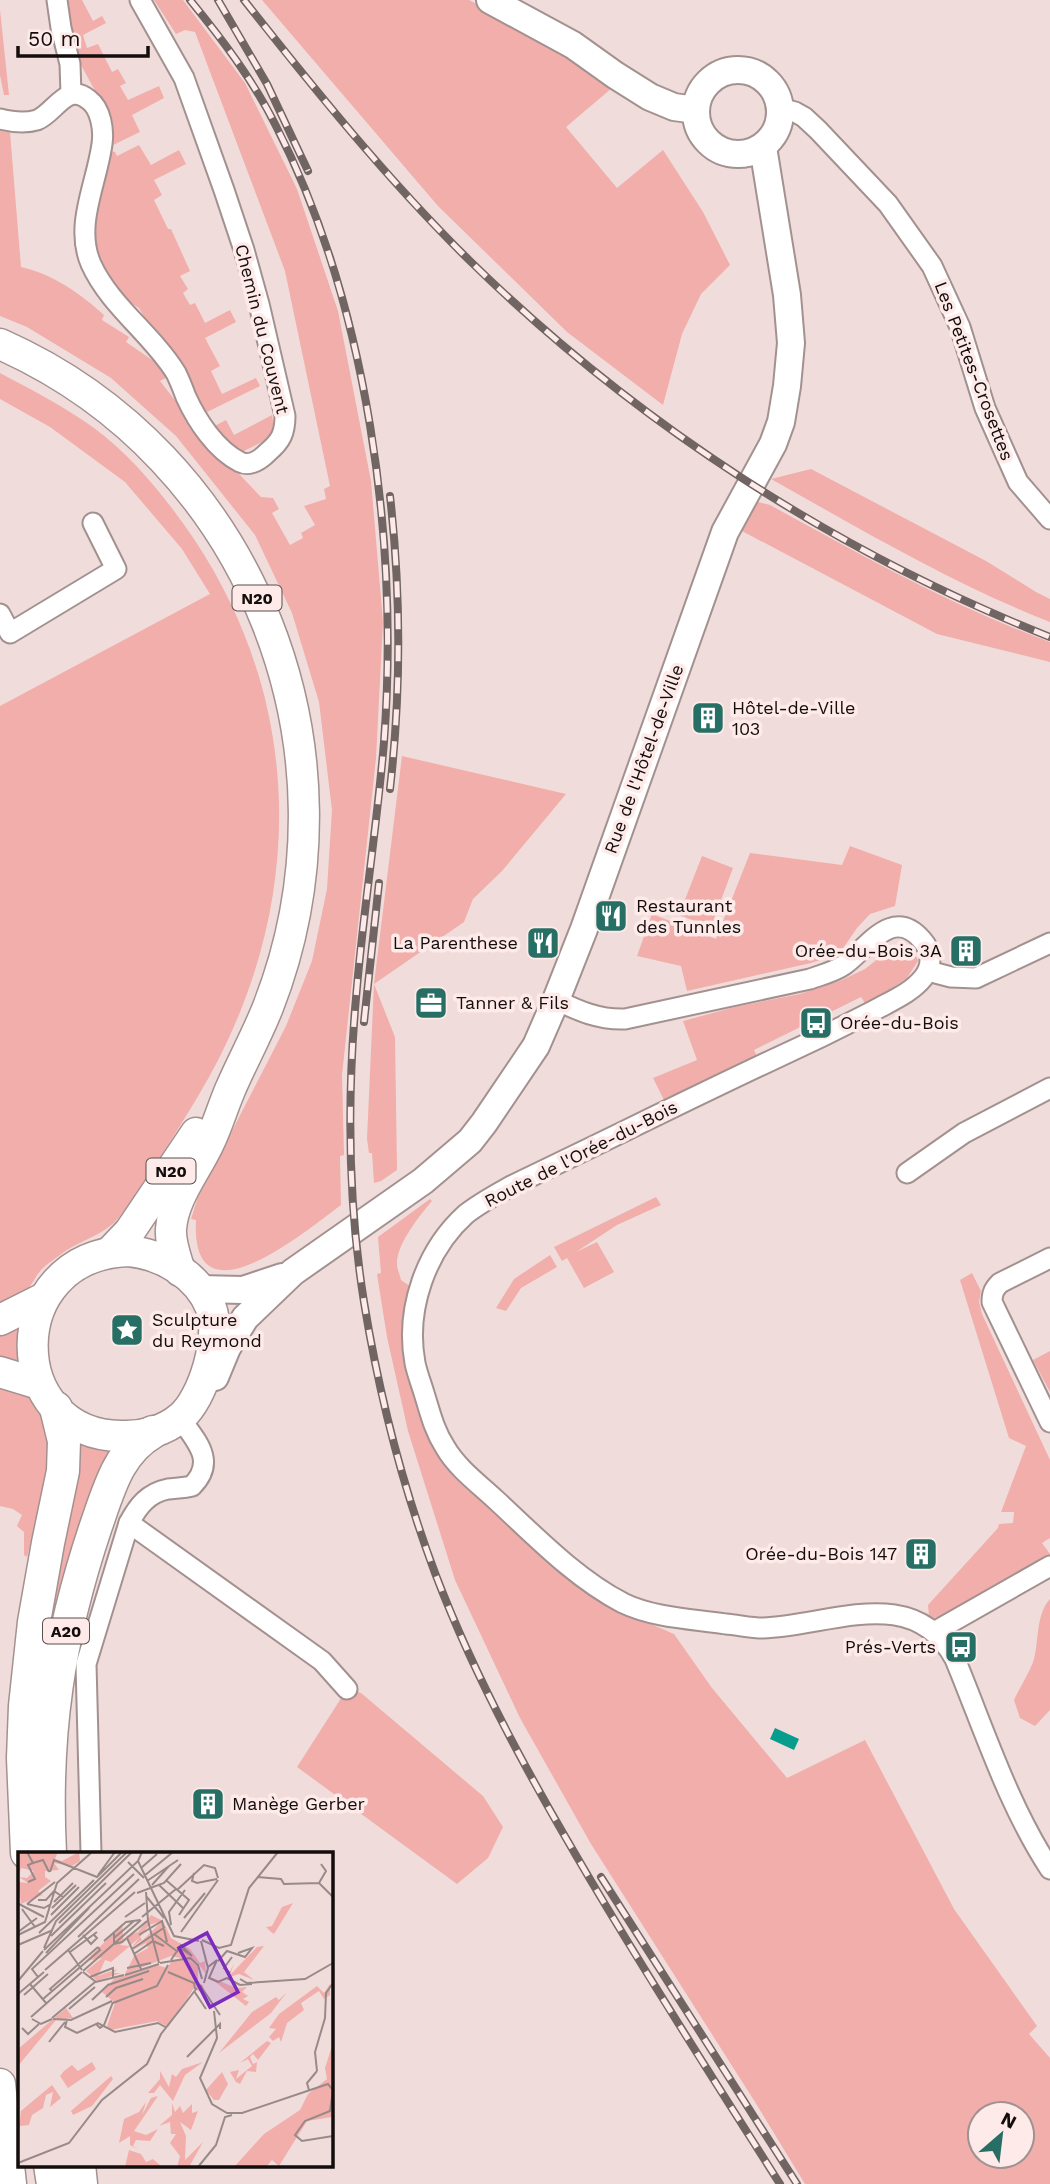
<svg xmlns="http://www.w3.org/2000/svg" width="1050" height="2184" font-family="'Work Sans',sans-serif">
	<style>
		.green { fill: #f1aeaa; fill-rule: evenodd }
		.water { fill: #069c8e }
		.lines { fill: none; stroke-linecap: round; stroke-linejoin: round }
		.minor-casing { stroke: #a39190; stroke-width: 23 }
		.secondary-casing { stroke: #a39190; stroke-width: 30 }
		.primary-casing { stroke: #a39190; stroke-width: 33 }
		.trunk-casing { stroke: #a39190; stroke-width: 35 }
		.minor { stroke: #fff; stroke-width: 19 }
		.secondary { stroke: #fff; stroke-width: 26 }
		.primary { stroke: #fff; stroke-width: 30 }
		.trunk { stroke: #fff; stroke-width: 32 }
		.rail-casing { stroke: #716564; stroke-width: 8 }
		.rail { stroke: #fdeae9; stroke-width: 5; stroke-dasharray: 16; stroke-linecap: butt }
		.labels { text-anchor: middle; stroke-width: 7; stroke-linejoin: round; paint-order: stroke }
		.shield { fill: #fdeae9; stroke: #594f4e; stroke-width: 2 }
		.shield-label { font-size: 16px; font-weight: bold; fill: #130d0c }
		.street-label { font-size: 18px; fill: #130d0c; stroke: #fdeae9 }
		.poi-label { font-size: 18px; fill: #130d0c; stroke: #fdeae9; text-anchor: start }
		.inset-road { fill: none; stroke: #988a88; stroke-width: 2 }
		.view { fill: #7b2cbf; fill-opacity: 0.15; stroke: #7b2cbf; stroke-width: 3.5 }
		.inset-edge { fill: none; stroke: #130d0c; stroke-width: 3.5 }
	</style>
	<rect width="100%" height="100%" fill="#f0dddb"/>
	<g class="green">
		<polygon points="67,0 82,0 93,21 102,16 106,23 83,35 87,48 98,44 112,72 118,69 126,83 120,86 128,100 159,86 164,98 132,115 140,132 111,146 111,120 81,65 67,9"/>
		<path d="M 154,0 L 183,0 L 245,83 L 297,189 L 338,311 L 371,481 L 383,622 L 376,758 L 342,1075 L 344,1155 L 340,1156 L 341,1205 C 307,1230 190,1329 196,1220 L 191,1219 L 198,1197 L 286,1026 L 312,961 L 327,889 L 332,810 L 319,702 L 292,613 L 255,535 L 176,436 L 111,378 L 27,327 L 0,316 L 0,131 L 10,132 L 21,267 C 53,274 81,294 104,315 L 102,320 L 129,337 L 126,342 L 161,366 L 170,376 L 160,381 L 203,436 L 261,497 L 273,498 L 279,509 L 272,513 L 290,545 L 303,538 L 301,533 L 315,525 L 304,506 L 326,499 L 324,489 L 330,486 L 285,271 L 195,32 L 185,30 L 176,34 Z"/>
		<polygon points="262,0 469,0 557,47 612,88 566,127 617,188 663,150 703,212 730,265 701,294 682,334 663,405 567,332 438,206"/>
		<polygon points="0,10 9,95 4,95 0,75"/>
		<polygon points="139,145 151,165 179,150 186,164 154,180 162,195 154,200 168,229 171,229 190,271 180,276 188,289 183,293 190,305 195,303 205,323 230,310 236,322 205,338 220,366 211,371 222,394 256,378 260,386 203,414 184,367 151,328 139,308 113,291 99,268 92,225 105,150 115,152 117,156"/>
		<path d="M 0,373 C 32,390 65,407 94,428 C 133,457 167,499 194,539 C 310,713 304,921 197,1098 C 178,1129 159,1160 138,1190 C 130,1202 121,1218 110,1226 C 95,1238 75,1243 60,1255 C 54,1259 47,1264 42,1269 C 35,1276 32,1286 25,1292 C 18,1298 8,1302 0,1306 L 0,706 L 210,594 L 182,549 L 125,482 L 50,427 L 0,399 Z"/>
		<polygon points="272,415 275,433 270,438 242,452 238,452 211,428 226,420 234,435"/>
		<path d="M 811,469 L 986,561 L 1036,592 L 1050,599 L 1050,622 C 953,584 862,530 771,479 Z"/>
		<path d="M 754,501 L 770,505 C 861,555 952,606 1050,642 L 1050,662 L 937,634 L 740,530 Z"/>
		<polygon points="402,756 566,794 502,871 473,899 464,922 374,984 395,1037 397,1170 381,1181 374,1183 372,1153 369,1153 367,1139 374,984"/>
		<polygon points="850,846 902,865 895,906 870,914 857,928 839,954 811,963 687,991 681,966 637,956 652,914 716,939 750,853 842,865"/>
		<polygon points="702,856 733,868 711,927 679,915"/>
		<path d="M 901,944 C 910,948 915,952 918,961 L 907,978 L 866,1005 L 861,997 L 754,1050 L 759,1061 L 665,1102 L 653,1078 L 697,1060 L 683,1021 L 735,1007 L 800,994 L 842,980 L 865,969 L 894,946 Z"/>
		<polygon points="656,1197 661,1205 617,1225 576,1252 597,1242 614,1272 584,1288 567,1258 562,1261 554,1247"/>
		<path d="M 430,1199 L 432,1201 C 420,1215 396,1245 397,1264 C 397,1269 400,1275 401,1280 L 410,1286 L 405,1310 L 404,1334 L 426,1431 L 632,1616 L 674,1634 L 712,1688 L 787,1778 L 865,1740 L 954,1909 L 1037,2026 L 1029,2034 L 1050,2058 L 1050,2184 L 805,2184 L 755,2102 L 591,1844 L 520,1718 L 455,1580 L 408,1431 L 387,1337 L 377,1274 L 381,1273 L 378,1237 ZM 980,2114 L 1022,2114 L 1022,2156 L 980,2156 Z"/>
		<polygon points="550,1255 557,1267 521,1288 506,1311 496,1308 514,1279"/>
		<polygon points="972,1273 981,1291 979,1302 982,1314 1050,1460 1050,1538 1042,1543 1050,1554 1050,1561 946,1616 933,1618 929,1616 928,1605 998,1528 999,1524 1013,1523 1014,1512 1001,1512 1026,1446 1009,1438 960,1280"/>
		<polygon points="24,1318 25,1369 0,1363 0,1327"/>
		<polygon points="1050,1351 1050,1392 1033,1360"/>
		<polygon points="0,1379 16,1383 36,1401 46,1417 54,1451 27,1557 24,1555 24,1532 17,1526 22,1515 13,1509 0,1506"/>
		<polygon points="77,1433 117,1443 36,1726 41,1654"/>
		<path d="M 1050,1599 L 1050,1710 L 1035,1726 L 1020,1718 L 1014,1700 C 1020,1687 1030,1672 1034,1659 C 1039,1640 1036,1614 1050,1599 Z"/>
		<polygon points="347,1689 361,1693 483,1796 503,1827 488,1858 457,1884 297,1767"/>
	</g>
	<polygon class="water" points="775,1728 799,1739 794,1750 770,1739"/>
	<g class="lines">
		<defs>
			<g id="minor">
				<polyline points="57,0 61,28 70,64 71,94"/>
				<polyline points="780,108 795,112 804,117 818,130 888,204 932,266 960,327 985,408 1018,482 1050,519"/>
				<path d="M 0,119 C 12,122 24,124 37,120 C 55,113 67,81 89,100 C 101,109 104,130 102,144 C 97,183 74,225 91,264 C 110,306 152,334 176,373 C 180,381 183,389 186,397 C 197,421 216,450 240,462 C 250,467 261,459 268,452 C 281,441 285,433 285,416 L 259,304 L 244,250 L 224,190 L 184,78 L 140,0"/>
				<polyline points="0,614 10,633 116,569 93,523"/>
				<polyline points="928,971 951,977 976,978 1050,943"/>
				<path d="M 556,1000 C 579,1011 599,1020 625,1019 L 810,979 C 821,975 834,972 844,965 C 867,949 892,905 922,940 C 932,951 933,966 923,978 C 911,993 891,1001 875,1010 C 840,1028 805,1045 770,1061 C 683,1102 597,1145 511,1186 C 495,1195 480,1203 466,1214 C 426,1250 405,1309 415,1363 C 417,1373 421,1383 424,1393 C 430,1412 434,1430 445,1447 C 457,1468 479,1484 496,1500 C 535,1536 575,1578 623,1603 C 654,1618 693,1619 726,1624 C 738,1625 751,1628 763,1628 C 830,1626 913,1582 955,1659 C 984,1729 1008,1805 1050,1869"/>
				<polyline points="907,1173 964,1133 1050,1088"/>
				<path d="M 1050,1258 L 1000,1283 C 994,1289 992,1293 992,1302 L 1050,1422"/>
				<polyline points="129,1523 322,1661 347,1689"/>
				<polyline points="934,1632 1050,1566"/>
				<path d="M 91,1853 L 86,1664 L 129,1523 C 138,1506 148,1493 168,1489 C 176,1488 184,1488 192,1486 C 217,1461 196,1441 180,1418"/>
			</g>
			<g id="secondary">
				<polyline points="490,0 573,45 615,75 650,97 674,107 696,110"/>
				<circle cx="738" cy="112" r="42"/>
				<polyline points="199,1289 243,1290 282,1277"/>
				<polyline points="215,1377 227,1348 245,1318 293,1272 423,1181 470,1141 484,1123 536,1046 556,1000 584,929 725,532 773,444 781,422 787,386 791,343 787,295 763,147"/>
			</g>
			<g id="primary">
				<path d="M 0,344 C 253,456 368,751 268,1007 C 257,1035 242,1062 230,1090 C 222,1109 217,1127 208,1145 C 195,1172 173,1199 171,1229 C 170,1243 176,1257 180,1271"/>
				<path d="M 128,1251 C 162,1254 198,1275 211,1308 C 222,1336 203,1399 181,1417 C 165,1431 142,1437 121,1436 C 4,1435 0,1256 128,1251 Z"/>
				<polyline points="110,1252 130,1231 196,1133"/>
				<polyline points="0,1320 42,1299"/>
				<polyline points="0,1372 39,1384"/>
				<polyline points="0,2084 11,2184"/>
			</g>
			<g id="trunk">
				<polyline points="27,1853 23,1758 25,1706 34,1622 48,1543 63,1471 64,1441 56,1408"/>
				<path d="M 50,1853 C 44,1734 58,1639 96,1526 C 109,1489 118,1452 153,1432"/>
				<polyline points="50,2165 53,2184"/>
				<polyline points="79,2165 81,2184"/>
			</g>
		</defs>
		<use href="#minor" class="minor-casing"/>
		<use href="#secondary" class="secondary-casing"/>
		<use href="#primary" class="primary-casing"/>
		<use href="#trunk" class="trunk-casing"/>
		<use href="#minor" class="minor"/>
		<use href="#secondary" class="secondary"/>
		<use href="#primary" class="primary"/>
		<use href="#trunk" class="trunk"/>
		<defs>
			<g id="rail">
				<path d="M 190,0 C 222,39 253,80 276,126 C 368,306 399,541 384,742 C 377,827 363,912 356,998 C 347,1099 348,1202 364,1302 C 379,1394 402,1485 435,1573 C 478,1686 538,1792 600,1896 C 658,1993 719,2088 780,2184"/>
				<polyline points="218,0 267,84 308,171"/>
				<path d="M 244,0 C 315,90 387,179 468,259 C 633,421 835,552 1050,637"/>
				<path d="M 390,789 C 401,692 401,593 390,496"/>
				<polyline points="364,1022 379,883"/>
				<polyline points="601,1877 797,2184"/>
			</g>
		</defs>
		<use href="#rail" class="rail-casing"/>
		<use href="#rail" class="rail"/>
	</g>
	<defs>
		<symbol id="building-square" viewBox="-11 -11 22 22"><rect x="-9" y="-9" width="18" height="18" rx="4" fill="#276f65" stroke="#fdeae9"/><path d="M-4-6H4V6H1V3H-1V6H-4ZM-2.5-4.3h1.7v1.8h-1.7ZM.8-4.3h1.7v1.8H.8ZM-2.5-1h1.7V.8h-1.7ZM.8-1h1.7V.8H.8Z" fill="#fff"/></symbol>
		<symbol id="restaurant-square" viewBox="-11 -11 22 22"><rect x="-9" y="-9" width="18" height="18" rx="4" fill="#276f65" stroke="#fdeae9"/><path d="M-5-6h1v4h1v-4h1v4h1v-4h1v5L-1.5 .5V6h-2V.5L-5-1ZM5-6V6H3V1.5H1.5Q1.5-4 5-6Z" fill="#fff"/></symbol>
		<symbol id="office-square" viewBox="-11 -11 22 22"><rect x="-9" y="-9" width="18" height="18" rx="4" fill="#276f65" stroke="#fdeae9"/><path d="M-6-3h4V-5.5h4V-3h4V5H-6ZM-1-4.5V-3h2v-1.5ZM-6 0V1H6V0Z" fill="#fff"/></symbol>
		<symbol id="bus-square" viewBox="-11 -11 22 22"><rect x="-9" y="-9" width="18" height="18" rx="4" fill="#276f65" stroke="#fdeae9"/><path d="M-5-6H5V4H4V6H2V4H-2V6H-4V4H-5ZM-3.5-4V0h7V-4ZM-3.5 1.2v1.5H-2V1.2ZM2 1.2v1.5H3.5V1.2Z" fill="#fff"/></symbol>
		<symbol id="sight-square" viewBox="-11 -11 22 22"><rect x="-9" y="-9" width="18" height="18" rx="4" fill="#276f65" stroke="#fdeae9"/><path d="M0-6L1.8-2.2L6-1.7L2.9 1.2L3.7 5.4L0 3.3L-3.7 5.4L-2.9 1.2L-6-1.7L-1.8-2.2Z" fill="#fff"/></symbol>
	</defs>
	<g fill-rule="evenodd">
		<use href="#building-square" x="689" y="699" width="38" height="38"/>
		<use href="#restaurant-square" x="592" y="897" width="38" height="38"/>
		<use href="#restaurant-square" x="524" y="924" width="38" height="38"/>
		<use href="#building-square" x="947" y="932" width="38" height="38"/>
		<use href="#office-square" x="412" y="984" width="38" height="38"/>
		<use href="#bus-square" x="797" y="1004" width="38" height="38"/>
		<use href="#sight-square" x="108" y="1311" width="38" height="38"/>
		<use href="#building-square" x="902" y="1535" width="38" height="38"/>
		<use href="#bus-square" x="942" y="1628" width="38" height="38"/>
		<use href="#building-square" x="189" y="1785" width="38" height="38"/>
	</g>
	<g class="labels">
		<g class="shield">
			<rect x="232.5" y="585.5" width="49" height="25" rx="5"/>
			<rect x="146.5" y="1158.5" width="49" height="25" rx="5"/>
			<rect x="43" y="1618.5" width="46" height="25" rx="5"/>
		</g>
		<g class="shield-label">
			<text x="257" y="604">N20</text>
			<text x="171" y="1177">N20</text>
			<text x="66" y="1637">A20</text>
		</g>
		<g class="street-label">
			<text transform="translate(262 329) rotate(76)" y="6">Chemin du Couvent</text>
			<text transform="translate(974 371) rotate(69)" y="6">Les Petites-Crosettes</text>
			<text transform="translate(644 759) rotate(-70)" y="6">Rue de l'Hôtel-de-Ville</text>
			<text transform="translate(581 1154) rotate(-27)" y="6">Route de l'Orée-du-Bois</text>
		</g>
		<g class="poi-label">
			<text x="732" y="714">Hôtel-de-Ville<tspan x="732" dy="21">103</tspan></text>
			<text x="636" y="912">Restaurant<tspan x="636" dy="21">des Tunnles</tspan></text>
			<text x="518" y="949" text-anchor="end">La Parenthese</text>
			<text x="942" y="957" text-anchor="end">Orée-du-Bois 3A</text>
			<text x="456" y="1009">Tanner &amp; Fils</text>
			<text x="840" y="1029">Orée-du-Bois</text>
			<text x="152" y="1326">Sculpture<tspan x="152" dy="21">du Reymond</tspan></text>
			<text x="897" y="1560" text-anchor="end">Orée-du-Bois 147</text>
			<text x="936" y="1653" text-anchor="end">Prés-Verts</text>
			<text x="232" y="1810">Manège Gerber</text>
		</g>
	</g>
	<g transform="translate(18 1852)">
		<rect width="315" height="315" fill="#f0dddb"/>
		<path d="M 0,0 L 52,0 L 39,2 L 37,7 L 44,9 L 61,0 L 62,9 L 54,14 L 36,11 L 41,18 L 27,19 L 27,25 L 33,29 L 20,39 L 31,49 L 24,43 L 3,52 L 0,30 L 10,31 L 1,25 L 9,26 L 16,19 L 3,16 L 1,22 ZM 275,51 L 256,82 L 253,80 L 248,75 L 254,74 L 264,55 ZM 133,63 L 145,69 L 153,86 L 172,97 L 182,111 L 187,109 L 188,122 L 179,110 L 153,104 L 107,122 L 116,104 L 130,96 L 128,91 L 115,98 L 144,69 L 131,73 L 122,85 L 124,88 L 114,95 L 121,86 L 113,93 L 108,84 L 120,80 ZM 104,72 L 106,90 L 102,93 L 112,94 L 93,110 L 87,108 L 80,124 L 99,117 L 96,121 L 103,121 L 79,129 L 68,119 L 84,106 L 68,109 ZM 246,94 L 226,120 L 236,128 L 221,122 L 209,126 L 216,111 L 212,123 L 239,95 ZM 168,106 L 180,114 L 180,131 L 185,133 L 187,143 L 176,136 L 150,175 L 139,169 L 92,178 L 89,174 L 97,151 L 84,140 L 96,127 L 139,113 L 149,116 L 154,109 ZM 190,124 L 218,136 L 229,135 L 224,140 L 230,144 L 225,147 L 231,150 L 228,154 ZM 312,132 L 312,143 L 306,147 L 301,139 L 283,151 L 286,158 L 269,171 L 263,190 L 261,185 L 255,189 L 251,185 L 258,177 L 251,176 L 261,162 L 299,134 L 306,141 ZM 269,140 L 253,161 L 201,201 L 234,160 L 258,145 L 261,148 ZM 48,156 L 55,166 L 38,168 L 0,214 L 0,197 ZM 249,189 L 253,191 L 240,208 L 235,202 L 232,205 L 235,212 L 239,210 L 238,220 L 229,219 L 222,232 L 218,230 L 212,220 L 221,218 L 218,227 L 234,214 L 230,207 L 222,211 ZM 315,191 L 315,268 L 314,265 L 289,269 L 261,314 L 254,308 L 248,315 L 216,315 L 246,282 L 282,258 L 290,242 L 309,227 L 307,216 ZM 74,210 L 78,217 L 50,236 L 42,224 L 46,219 L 54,213 L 60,219 ZM 185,210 L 167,223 L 155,249 L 142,233 L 136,241 L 130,241 L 142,227 L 142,219 L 151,235 L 154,222 L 158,225 L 164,217 ZM 204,220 L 210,232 L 201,248 L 196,248 L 188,238 ZM 93,224 L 95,227 L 74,254 L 55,263 L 53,259 ZM 34,233 L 43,246 L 32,255 L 35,240 L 28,243 L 25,256 L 14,263 L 11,273 L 2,274 L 0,286 L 3,259 ZM 140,244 L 116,279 L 128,283 L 140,277 L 132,289 L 118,288 L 115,294 L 121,298 L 112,293 L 112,284 L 101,291 L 106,267 L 121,260 L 128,250 L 124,263 L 133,246 ZM 154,251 L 157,260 L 162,254 L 165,261 L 174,252 L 174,261 L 180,259 L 173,278 L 162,270 L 168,284 L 167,308 L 185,290 L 171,315 L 159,315 L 162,304 L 152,291 L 158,282 L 153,282 L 152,270 L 141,274 L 154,263 ZM 111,298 L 123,302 L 128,310 L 135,307 L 143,314 L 107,315 Z" fill="#f1aeaa"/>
		<path class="inset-road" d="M 9,0 L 15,11 L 25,8 L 31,20M 120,9 L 156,84 L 181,89M 110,10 L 126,26M 123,16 L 139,2M 32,20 L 36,8 L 79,25 L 104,0M 176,21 L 174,29 L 179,31 L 199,27M 80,23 L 97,0M 126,24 L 155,0M 239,25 L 263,27 L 266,32 L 301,31 L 315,45M 129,29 L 160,8M 149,29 L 171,48 L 161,63M 10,30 L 17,27 L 10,13 L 15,11M 301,31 L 308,19 L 303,12M 134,33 L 151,14M 141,33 L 165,56M 159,38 L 186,13 L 197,16 L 200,26M 128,40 L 130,69 L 141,111M 119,41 L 146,31 L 163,12M 128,44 L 146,66M 20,48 L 28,48 L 36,39 L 45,45M 36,50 L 55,31M 1,52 L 26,65M 9,52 L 37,30M 9,52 L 26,56 L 33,52M 34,56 L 58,33M 4,57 L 17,75M 33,63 L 61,35M 107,65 L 127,51M 124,65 L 158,37M 166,66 L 187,41M 41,71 L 114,0M 153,73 L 151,60 L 167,38M 0,80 L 19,66M 163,80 L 200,28M 21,81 L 76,28M 96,81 L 96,92 L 104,90 L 129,69M 136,82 L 160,100M 0,83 L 27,70 L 39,31 L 73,1M 65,83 L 73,92 L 79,86 L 76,83M 121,83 L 144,69 L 149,90M 33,84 L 88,31M 60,85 L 121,27M 96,86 L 116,69M 109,86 L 123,117M 184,88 L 201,96 L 213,93 L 231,36 L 260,0M 86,89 L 108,70 L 122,68M 183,89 L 190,116 L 186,131M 0,93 L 35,78M 26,96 L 38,69 L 109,0M 114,97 L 147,75M 26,98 L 120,9 L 124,0M 50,98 L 64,118M 52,100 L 79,80M 28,101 L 71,56M 116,102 L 135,89 L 146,94M 153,108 L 163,93 L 174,104 L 164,97M 200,109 L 209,99 L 227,105 L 234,96 L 220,101M 142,111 L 172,106 L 180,113 L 184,127M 190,115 L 199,108 L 191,126 L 200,130 L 209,126M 109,116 L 133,111M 27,118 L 117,40M 65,119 L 123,68M 65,120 L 78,130 L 106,123M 150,120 L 176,131 L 177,137M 212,121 L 206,116 L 214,105M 107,123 L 141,112M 20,125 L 14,117 L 116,22M 72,125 L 95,116 L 95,125M 209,126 L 222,133 L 234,132M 222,127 L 229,131 L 287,127 L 315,111M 0,129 L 25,99M 12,132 L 28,151M 90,133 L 131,119M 182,133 L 202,163M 34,139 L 32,137 L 80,95M 176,139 L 188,157M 0,142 L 26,120M 6,143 L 30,122M 88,145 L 98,136 L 125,127M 25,147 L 82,98 L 80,95M 74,148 L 91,132M 95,151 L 139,134 L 150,113M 51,157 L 77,135M 196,159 L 199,186 L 182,226 L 194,252 L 209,261 L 224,261 L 310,232 L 315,238 L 312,259 L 287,269 L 277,283 L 284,289 L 315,284M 13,165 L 64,120M 34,166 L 77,130M 14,167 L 23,172 L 34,167M 35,167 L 53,168 L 94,149M 49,168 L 47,175 L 59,181 L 80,171 L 97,180 L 140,171 L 149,176M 78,172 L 82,176 L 86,173 L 95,150M 4,176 L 10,182 L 21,172M 31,190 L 47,170M 169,205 L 202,172 L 202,177M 299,219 L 297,200 L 307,166 L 308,141 L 315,131M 291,238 L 289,231 L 299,219M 0,311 L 51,291 L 84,248 L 129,212 L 143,182 L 179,136M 180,315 L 198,293 L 207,265 L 214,263"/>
		<path class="view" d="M 189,81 L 220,140 L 192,155 L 161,96 Z"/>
		<rect width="315" height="315" class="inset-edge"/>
	</g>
	<g transform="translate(1001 2135) rotate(28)"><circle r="33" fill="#fdeae9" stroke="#9f9291" stroke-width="2"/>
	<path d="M0-5L12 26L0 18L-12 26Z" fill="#276f65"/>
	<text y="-10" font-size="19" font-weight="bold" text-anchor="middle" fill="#130d0c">N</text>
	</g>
	<path d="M18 46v10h130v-10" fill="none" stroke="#130d0c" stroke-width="3.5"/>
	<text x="28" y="46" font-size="21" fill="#130d0c" stroke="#fdeae9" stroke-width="5" paint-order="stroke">50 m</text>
</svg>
